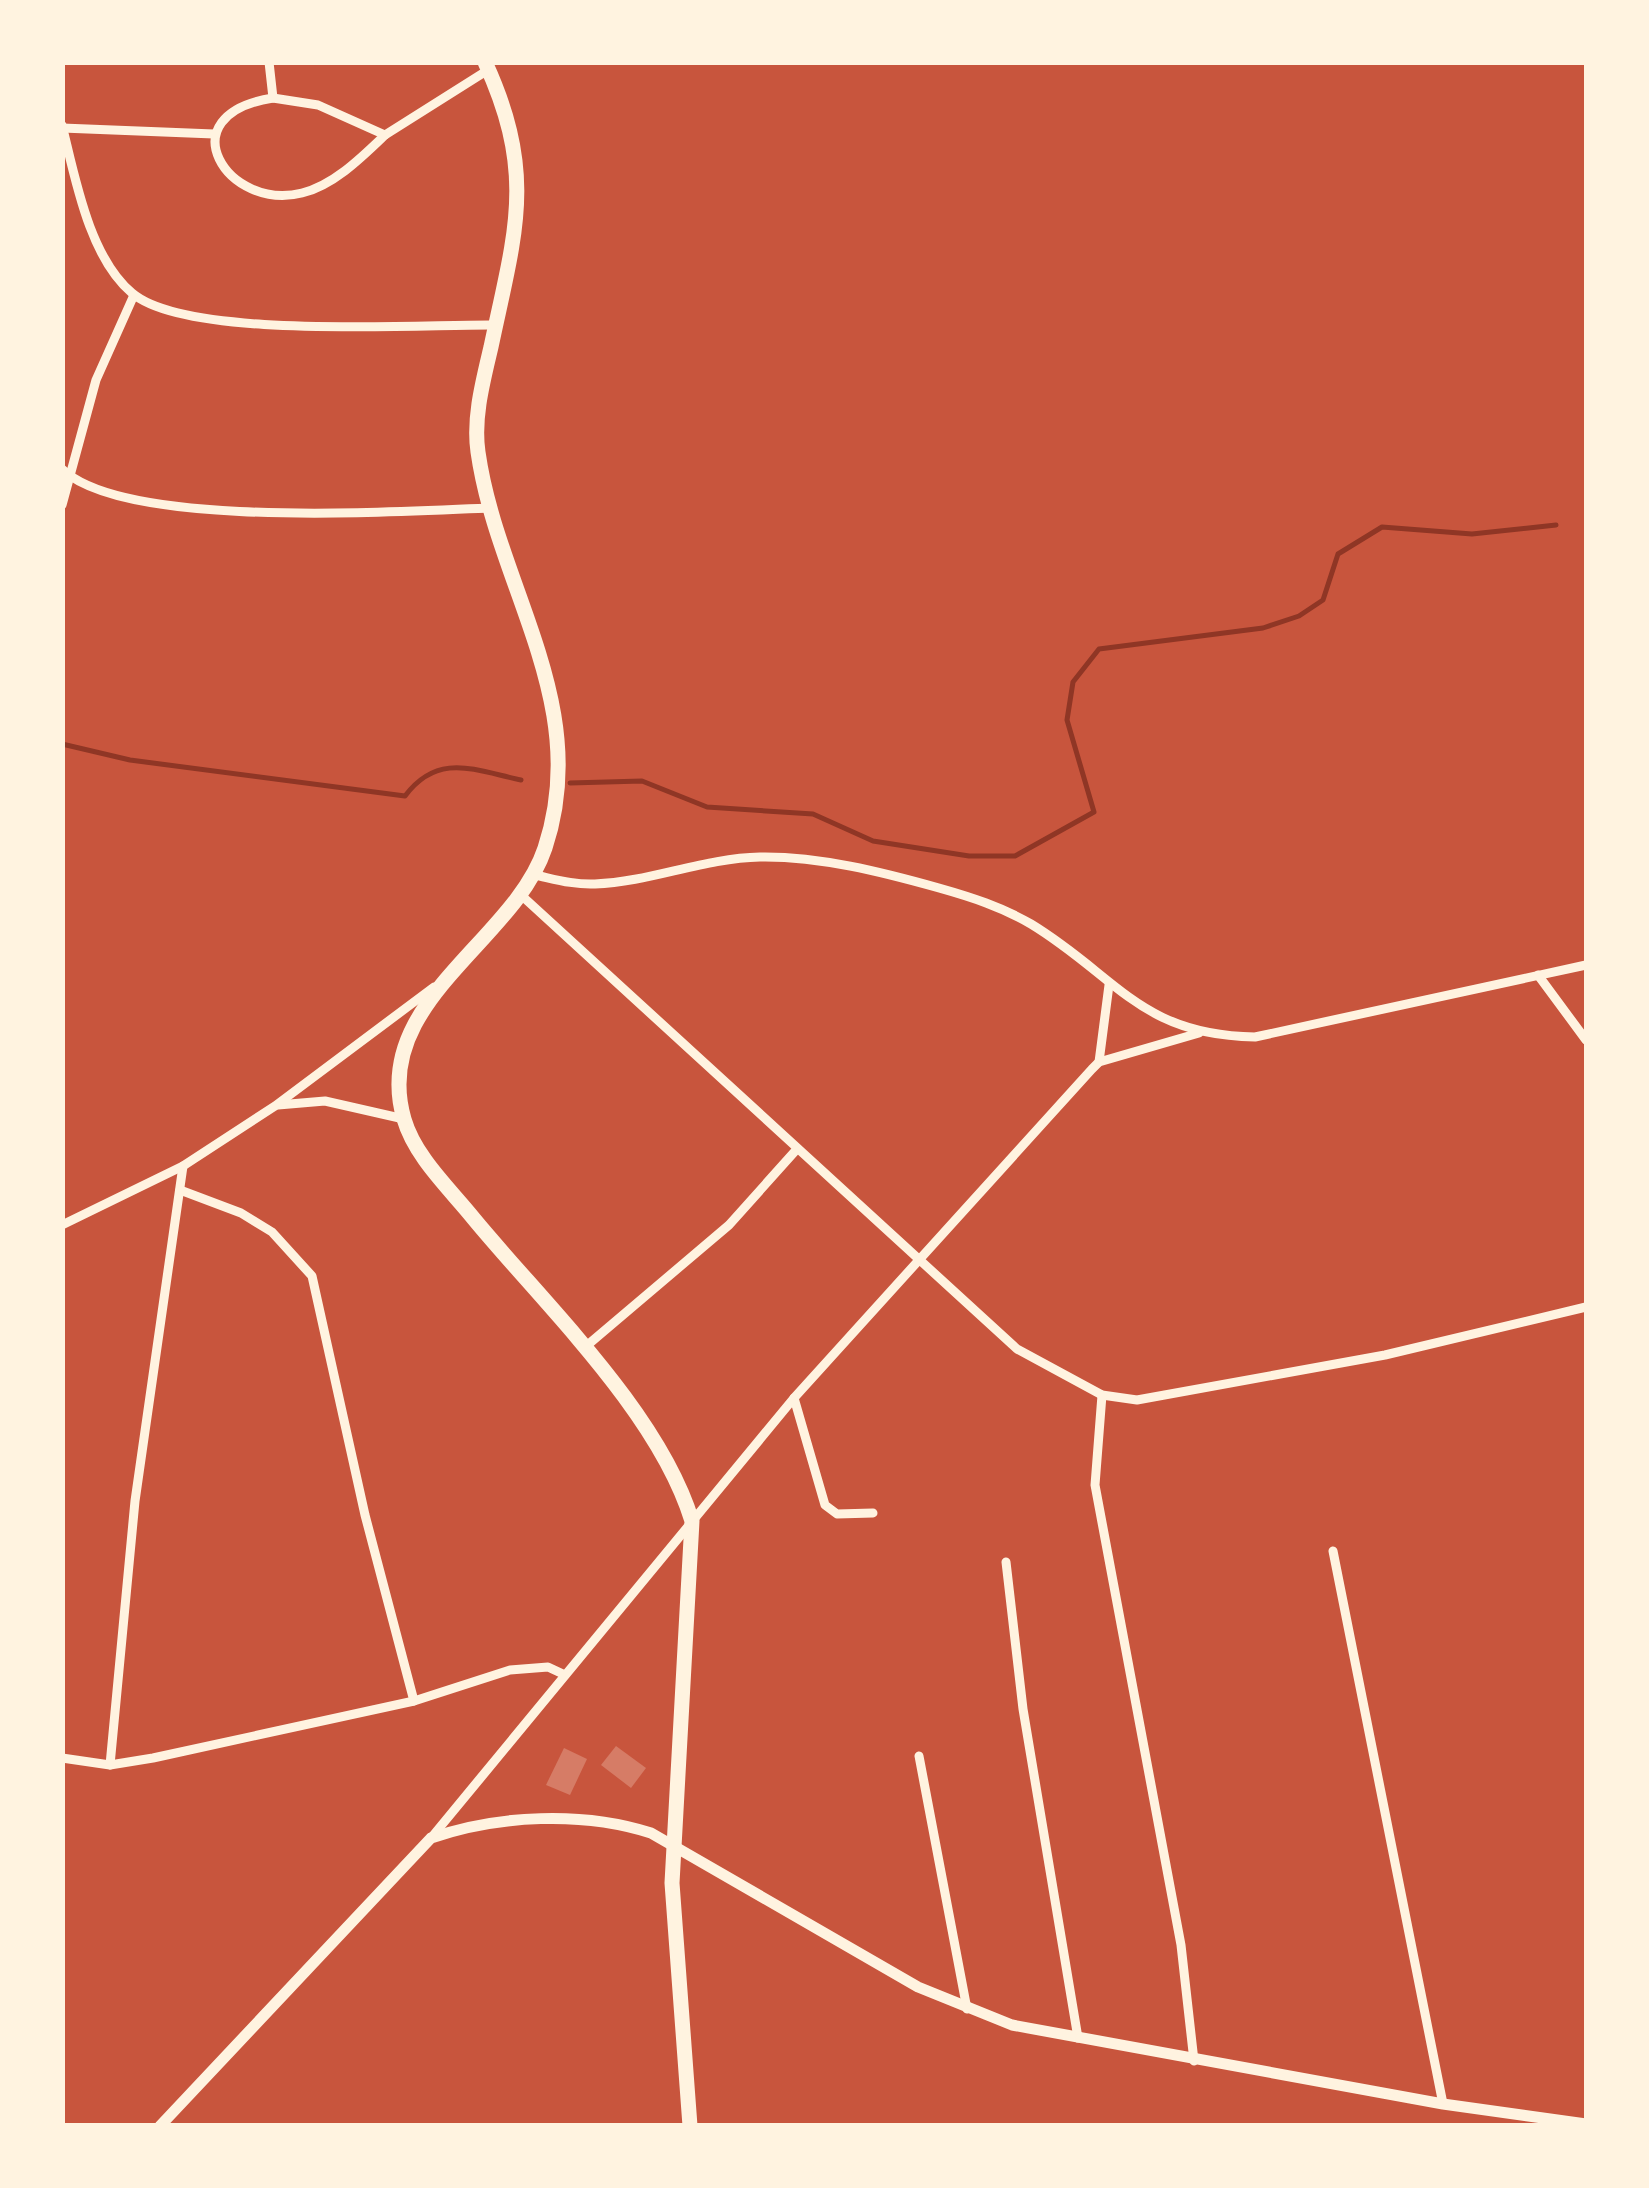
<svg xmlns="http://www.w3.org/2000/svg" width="1649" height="2188" font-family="'PT Sans',sans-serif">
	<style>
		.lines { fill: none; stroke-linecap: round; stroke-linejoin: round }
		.stream { stroke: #8f3625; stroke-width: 5 }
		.building { fill: #d67c66 }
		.minor { stroke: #fff3e0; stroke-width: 9 }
		.tertiary { stroke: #fff3e0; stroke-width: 11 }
		.primary { stroke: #fff3e0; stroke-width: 15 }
	</style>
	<rect width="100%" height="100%" fill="#c8553d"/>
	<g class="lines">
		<g class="stream">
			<path d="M 62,744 L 130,760 L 405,796 C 438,752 474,770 521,780"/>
			<polyline points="570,783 642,781 707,807 813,814 873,841 969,856 1015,856 1094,812 1067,720 1073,682 1099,649 1263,628 1299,616 1323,600 1338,554 1382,527 1472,534 1556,525"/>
		</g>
	</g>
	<g class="building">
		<polygon points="616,1746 646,1768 631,1788 601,1765"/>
		<polygon points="564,1748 587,1759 570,1795 546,1785"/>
	</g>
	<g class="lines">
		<g class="minor">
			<polyline points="269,62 273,98"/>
			<path d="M 273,98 L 318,105 L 385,135 C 362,157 334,185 302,193 C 228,212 165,115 273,98 Z"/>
			<path d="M 62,125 C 75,177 89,257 132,293 C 187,340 419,324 496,325"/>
			<polyline points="62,128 214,134"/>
			<polyline points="385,135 488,70"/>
			<path d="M 62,469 C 125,530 401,511 491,508"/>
			<polyline points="62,505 96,380 134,295"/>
			<path d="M 535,875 C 554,879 574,885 595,884 C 650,882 704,858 760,857 C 819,856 882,872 939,888 C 971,897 1002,907 1031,924 C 1118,977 1140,1035 1255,1037 L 1586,965"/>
			<polyline points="521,895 1017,1349 1102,1395 1137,1400 1385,1355 1586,1307"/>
			<polyline points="1538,975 1586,1040"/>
			<polyline points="1099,1062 1109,985"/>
			<polyline points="278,1105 325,1101 404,1119"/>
			<polyline points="180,1190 241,1213 272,1232 312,1276 365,1515 414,1701"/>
			<polyline points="62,1225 183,1166 275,1106 434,987"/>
			<polyline points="584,1348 729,1225 797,1149"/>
			<polyline points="1102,1395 1095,1485 1181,1945 1194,2061"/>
			<polyline points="794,1398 825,1505 837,1514 873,1513"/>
			<polyline points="1333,1551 1443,2104"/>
			<polyline points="1006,1562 1023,1709 1078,2038"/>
			<polyline points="919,1756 967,2009"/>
			<polyline points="62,1758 110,1765 153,1758 414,1701 510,1670 548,1667 563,1674"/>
			<polyline points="110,1765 135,1501 183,1166"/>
			<polyline points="431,1838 794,1398 1092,1069 1099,1062 1199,1033"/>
		</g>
		<path class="tertiary" d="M 160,2126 L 431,1838 C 498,1815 583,1811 651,1833 L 918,1987 L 1012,2025 L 1443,2104 L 1586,2124"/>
		<path class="primary" d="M 485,62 C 537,175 515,233 491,347 C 483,381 473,418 478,452 C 497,587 593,704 545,848 C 514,942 370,1002 404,1119 C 415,1157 450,1189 474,1219 C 546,1306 659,1413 692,1521 L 672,1883 L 690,2126"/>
	</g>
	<rect width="1649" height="2188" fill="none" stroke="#fff3e0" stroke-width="130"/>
</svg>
